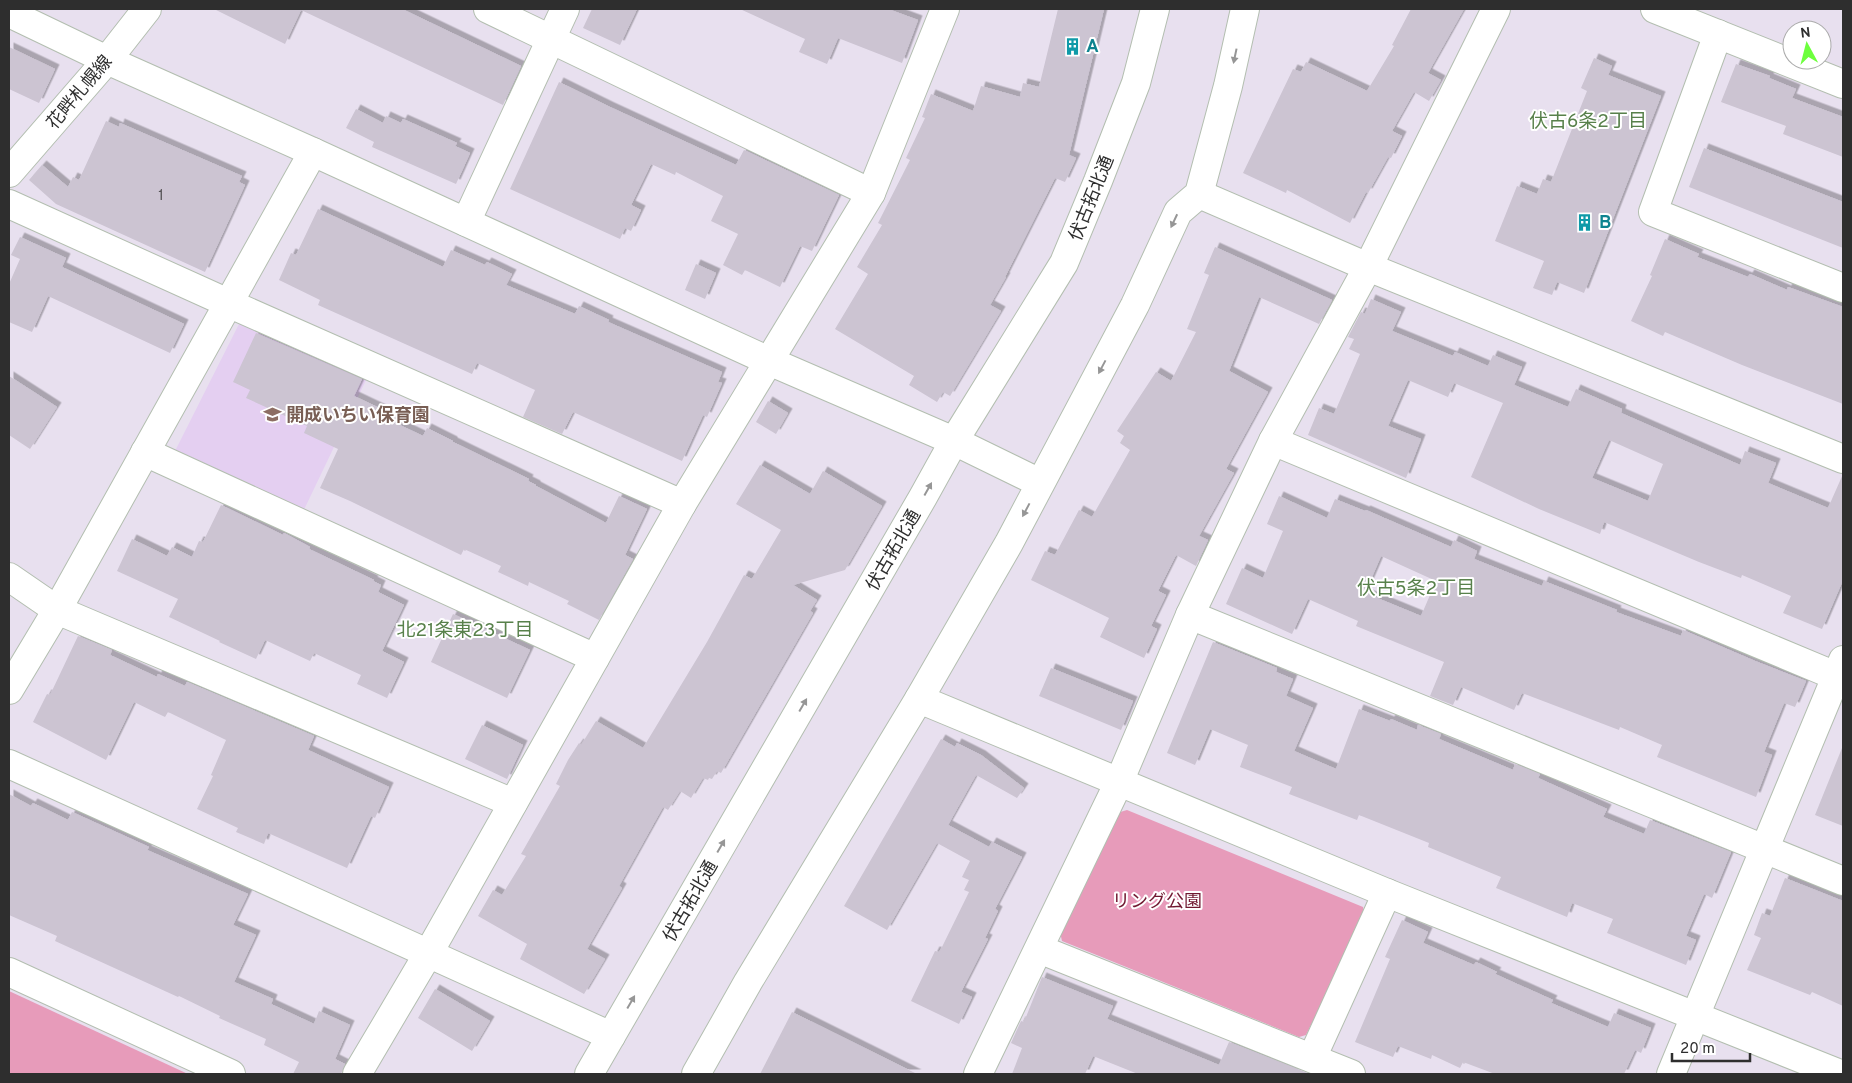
<svg xmlns="http://www.w3.org/2000/svg" width="1852" height="1083" font-family="Overpass,'Noto Sans JP',sans-serif">
	<style>
		.education { fill: #e4cff1 }
		.green { fill: #e79bba }
		.building { fill: #ccc4d2; fill-rule: evenodd; filter: url(#shadow) }
		.lines { fill: none; stroke-linecap: round; stroke-linejoin: round }
		.street-casing { stroke: #b3beb0; stroke-width: 30 }
		.secondary-casing { stroke: #b3beb0; stroke-width: 30 }
		.street { stroke: #fff; stroke-width: 28 }
		.secondary { stroke: #fff; stroke-width: 28 }
		.oneway { fill: #969696 }
		.labels { text-anchor: middle; stroke-width: 4; stroke-linejoin: round; paint-order: stroke }
		.number-label { font-size: 15px; fill: #565457 }
		.culture-label { font-size: 18px; font-weight: bold; fill: #0d838f; stroke: #fff; text-anchor: start }
		.street-label { font-size: 18px; fill: #2e2e2e; stroke: #fff }
		.education-label { font-size: 18px; font-weight: bold; fill: #785e54; stroke: #fff; text-anchor: start }
		.park-label { font-size: 18px; fill: #701830; stroke: #fff }
		.neighbourhood-label { font-size: 19px; fill: #58814b; stroke: #fff }
	</style>
	<defs>
		<filter id="shadow"><feDropShadow dx="4.5" dy="-4.5" stdDeviation="0" flood-color="#0004"/></filter>
	</defs>
	<rect width="100%" height="100%" fill="#e8e0ef"/>
	<polygon class="education" points="242,318 368,376 302,514 174,453"/>
	<g class="green">
		<polygon points="1127,810 1363,907 1365,916 1306,1035 1299,1037 1062,941 1060,932 1117,813"/>
		<polygon points="9,991 188,1074 9,1074"/>
	</g>
	<g class="building">
		<polygon points="214,9 402,9 521,66 503,105 301,10 285,44"/>
		<polygon points="592,9 637,9 620,45 583,28"/>
		<polygon points="740,9 888,9 918,20 902,63 838,38 827,64 799,52 805,39"/>
		<polygon points="1058,9 1104,9 1069,155 1076,158 1065,182 1055,178 1005,277 1006,277 990,305 1001,311 950,396 943,392 937,402 909,385 914,376 835,329 868,274 857,267 882,225 878,223 910,160 906,158 925,118 922,117 931,94 973,111 981,86 1020,97 1023,83 1039,87"/>
		<polygon points="1411,9 1464,9 1428,73 1441,80 1429,101 1414,92 1392,131 1402,136 1391,158 1388,157 1368,193 1366,192 1350,223 1287,190 1286,193 1243,173 1293,69 1301,72 1306,62 1367,91 1394,46 1392,45"/>
		<polygon points="9,47 55,69 39,103 9,89"/>
		<polygon points="1594,58 1612,66 1608,75 1661,96 1584,293 1557,282 1552,295 1533,288 1544,261 1495,241 1517,186 1537,194 1543,179 1551,182 1587,91 1581,88"/>
		<polygon points="1736,64 1770,76 1769,78 1796,89 1792,98 1843,117 1843,157 1783,134 1786,126 1721,102"/>
		<polygon points="559,82 610,107 736,165 744,150 839,195 812,251 800,246 780,287 745,270 742,275 723,265 738,234 711,221 723,196 676,172 675,175 651,164 631,205 641,210 631,231 625,228 620,239 510,189"/>
		<polygon points="356,109 383,123 386,116 401,123 403,119 457,143 455,146 470,153 456,184 372,147 374,142 346,128"/>
		<polygon points="106,121 119,127 120,123 242,176 239,182 245,185 205,272 56,204 29,180 42,165 68,187 73,177 79,180"/>
		<polygon points="1704,148 1843,202 1843,248 1689,187"/>
		<polygon points="318,209 443,267 451,250 485,265 487,262 512,274 506,285 575,314 579,306 609,320 608,322 722,372 718,382 722,383 707,417 703,415 682,461 573,412 562,434 523,417 535,390 477,363 472,374 318,305 320,300 279,280 291,253 296,255"/>
		<polygon points="20,237 66,258 62,267 184,324 170,353 48,296 32,332 9,322 9,284 20,259 11,255"/>
		<polygon points="1665,239 1699,254 1697,257 1748,277 1750,274 1787,290 1788,287 1843,307 1843,404 1742,365 1665,332 1663,336 1631,321 1652,276 1650,275"/>
		<polygon points="1215,247 1332,300 1319,324 1259,297 1229,371 1268,392 1226,469 1234,473 1199,536 1208,540 1196,566 1176,555 1158,591 1166,595 1151,626 1157,629 1144,658 1100,637 1109,618 1031,580 1045,551 1055,555 1079,510 1092,517 1130,450 1120,443 1124,436 1117,431 1156,372 1171,381 1196,332 1187,329 1209,275 1204,273"/>
		<polygon points="696,264 716,273 705,299 685,290"/>
		<path d="M 1371,299 L 1401,312 L 1392,331 L 1453,356 L 1455,352 L 1488,366 L 1493,355 L 1522,367 L 1514,385 L 1568,407 L 1576,389 L 1622,409 L 1621,413 L 1740,465 L 1745,451 L 1776,463 L 1768,483 L 1828,508 L 1843,474 L 1843,580 L 1822,629 L 1783,613 L 1791,596 L 1742,575 L 1741,578 L 1699,562 L 1604,522 L 1600,534 L 1539,509 L 1471,477 L 1503,403 L 1454,383 L 1448,397 L 1408,380 L 1388,426 L 1421,439 L 1406,478 L 1308,435 L 1319,408 L 1334,414 L 1360,354 L 1349,349 L 1354,339 L 1348,337 L 1361,312 L 1365,314 ZM 1609,440 L 1663,464 L 1648,501 L 1592,478 Z"/>
		<polygon points="256,333 362,379 354,396 390,413 387,419 423,436 427,428 453,441 453,442 529,479 528,481 536,485 536,486 606,523 619,496 647,509 625,555 633,559 599,620 567,604 569,601 529,582 528,586 498,572 501,566 464,549 461,555 350,501 320,488 338,449 304,433 307,426 246,398 250,390 233,382"/>
		<polygon points="9,376 57,407 30,449 9,435"/>
		<polygon points="768,401 788,413 776,434 756,422"/>
		<polygon points="760,465 810,494 823,471 882,506 845,570 793,585 817,600 810,611 813,613 721,773 717,771 712,779 709,778 708,780 703,778 691,798 680,791 668,810 663,807 619,886 622,888 587,949 605,959 584,994 520,959 527,944 478,916 493,890 502,895 526,856 521,854 560,786 556,784 568,760 579,743 581,745 596,721 643,748 707,642 744,575 752,579 781,530 736,504"/>
		<path d="M 1279,496 L 1327,518 L 1335,499 L 1365,511 L 1366,510 L 1451,547 L 1454,540 L 1477,551 L 1474,559 L 1542,586 L 1544,581 L 1617,610 L 1616,612 L 1681,636 L 1683,630 L 1755,661 L 1806,681 L 1795,707 L 1784,703 L 1764,752 L 1772,755 L 1756,797 L 1657,757 L 1662,745 L 1620,727 L 1619,730 L 1522,693 L 1514,710 L 1461,687 L 1453,705 L 1430,696 L 1444,662 L 1356,626 L 1358,621 L 1308,599 L 1292,634 L 1226,604 L 1242,568 L 1263,578 L 1283,531 L 1267,524 ZM 1381,556 L 1436,581 L 1421,616 L 1365,593 Z"/>
		<polygon points="221,505 283,535 284,533 310,547 309,549 374,580 373,581 381,585 378,592 404,605 382,651 404,662 387,698 357,684 361,675 314,653 310,661 265,640 256,659 219,642 220,641 169,617 178,599 117,571 132,539 167,556 172,547 192,557 199,541 203,542"/>
		<polygon points="453,614 530,650 507,698 431,662"/>
		<polygon points="78,636 112,650 110,655 157,677 158,674 185,686 187,682 314,736 308,750 389,787 375,818 371,816 347,868 268,833 264,844 236,832 238,828 197,809 213,776 211,775 226,740 168,712 165,717 134,702 106,760 33,722 47,694 50,695"/>
		<polygon points="1213,642 1277,668 1276,672 1293,679 1286,696 1313,708 1294,751 1336,769 1359,709 1390,721 1391,719 1417,730 1418,725 1441,734 1439,739 1513,770 1515,764 1540,774 1538,778 1607,809 1603,817 1644,834 1650,820 1731,852 1712,898 1704,894 1686,936 1696,940 1686,965 1607,933 1613,919 1572,903 1567,917 1496,888 1501,877 1428,847 1429,843 1359,815 1357,820 1289,794 1292,787 1240,767 1248,745 1210,729 1195,765 1167,753"/>
		<polygon points="1051,668 1133,701 1121,730 1039,696"/>
		<polygon points="482,725 523,745 507,779 465,759"/>
		<polygon points="941,739 955,747 957,743 981,755 1024,788 1017,798 976,775 948,825 989,847 992,842 1022,857 995,909 998,911 985,938 988,939 961,992 972,997 959,1024 911,1001 935,951 939,952 942,947 969,892 964,890 969,880 962,877 970,861 937,843 887,930 844,906"/>
		<polygon points="1842,748 1843,748 1843,826 1815,815"/>
		<polygon points="9,794 31,806 33,803 68,820 72,812 149,847 147,850 248,894 233,925 256,935 234,982 273,999 271,1004 314,1024 319,1011 350,1025 335,1059 345,1064 341,1074 293,1074 299,1062 264,1045 266,1039 219,1018 220,1016 179,996 178,997 55,941 57,936 9,915"/>
		<polygon points="1785,878 1843,901 1843,1006 1812,992 1810,995 1747,970 1761,938 1754,935 1762,913 1770,916"/>
		<polygon points="1402,920 1428,932 1423,943 1474,965 1476,962 1497,972 1495,974 1553,1000 1551,1003 1608,1027 1614,1013 1651,1028 1641,1053 1635,1050 1624,1074 1495,1074 1463,1062 1460,1068 1432,1055 1431,1059 1398,1046 1393,1057 1355,1042 1390,959 1385,957"/>
		<polygon points="1042,977 1113,1006 1107,1019 1219,1065 1229,1042 1310,1074 1138,1074 1093,1056 1085,1074 1012,1074 1022,1048 1011,1043 1021,1021 1024,1022"/>
		<polygon points="435,989 490,1021 472,1051 418,1018"/>
		<polygon points="792,1012 917,1074 760,1074"/>
	</g>
	<g class="lines">
		<defs>
			<g id="street">
				<polyline points="488,9 871,193"/>
				<polyline points="1655,9 1843,84"/>
				<polyline points="9,13 107,60 313,152 769,361 954,441 1040,483"/>
				<polyline points="1718,34 1653,212 1843,288"/>
				<polyline points="1199,194 1368,267 1843,459"/>
				<polyline points="9,204 228,303 682,504"/>
				<polyline points="466,222 565,9"/>
				<polyline points="1273,441 1843,679"/>
				<polyline points="145,452 595,658"/>
				<polyline points="9,577 57,610 513,803"/>
				<polyline points="1190,615 1843,881"/>
				<polyline points="9,690 57,610 313,152"/>
				<polyline points="919,699 1387,893 1840,1074"/>
				<polyline points="9,764 611,1036"/>
				<polyline points="1039,949 1351,1074"/>
				<polyline points="9,972 231,1074"/>
				<polyline points="1312,1058 1387,893"/>
				<polyline points="357,1074 428,954 682,504 871,193 945,9"/>
				<polyline points="978,1074 1119,782 1190,615 1273,441 1368,267 1496,9"/>
				<polyline points="1671,1074 1843,660"/>
			</g>
			<g id="secondary">
				<polyline points="9,173 107,60 147,9"/>
				<polyline points="589,1074 923,497 954,441 1064,263 1098,181 1136,83 1155,9"/>
				<polyline points="696,1074 748,982 919,699 1009,543 1135,305 1178,212 1199,194 1228,86 1245,9"/>
			</g>
		</defs>
		<use href="#street" class="street-casing"/>
		<use href="#secondary" class="secondary-casing"/>
		<use href="#street" class="street"/>
		<use href="#secondary" class="secondary"/>
	</g>
	<defs><path id="oneway-solid" d="M-6-.8H1V-3.2L6.5 0L1 3.2V.8H-6Z" transform="scale(1.25)"/></defs>
	<g class="oneway">
		<use href="#oneway-solid" transform="translate(1235 56) rotate(102)"/>
		<use href="#oneway-solid" transform="translate(1174 221) rotate(115)"/>
		<use href="#oneway-solid" transform="translate(1102 367) rotate(118)"/>
		<use href="#oneway-solid" transform="translate(928 489) rotate(-61)"/>
		<use href="#oneway-solid" transform="translate(1026 510) rotate(118)"/>
		<use href="#oneway-solid" transform="translate(803 705) rotate(-60)"/>
		<use href="#oneway-solid" transform="translate(721 846) rotate(-60)"/>
		<use href="#oneway-solid" transform="translate(631 1002) rotate(-60)"/>
	</g>
	<defs>
		<symbol id="building-bare" viewBox="-9 -9 18 18"><path d="M-4-6H4V6H1V3H-1V6H-4ZM-2.5-4.3h1.7v1.8h-1.7ZM.8-4.3h1.7v1.8H.8ZM-2.5-1h1.7V.8h-1.7ZM.8-1h1.7V.8H.8Z" fill="#0f9aa8" stroke="#fff" stroke-width="2.5" paint-order="stroke"/></symbol>
		<symbol id="school-bare" viewBox="-9 -9 18 18"><path d="M0-5L7-2L0 1L-7-2ZM-4 1L0 2.5L4 1V4Q0 6-4 4Z" fill="#8d6e63" stroke="#fff" stroke-width="2.5" paint-order="stroke"/></symbol>
	</defs>
	<g fill-rule="evenodd">
		<use href="#building-bare" x="1060" y="34" width="25" height="25"/>
		<use href="#building-bare" x="1572" y="210" width="25" height="25"/>
		<use href="#school-bare" x="260" y="402" width="25" height="25"/>
	</g>
	<g class="labels">
		<g class="number-label">
			<text x="161" y="200">1</text>
		</g>
		<g class="culture-label">
			<text x="1086" y="52">A</text>
			<text x="1599" y="228">B</text>
		</g>
		<g class="street-label">
			<text transform="translate(79 92) rotate(-50)" y="6">花畔札幌線</text>
			<text transform="translate(1091 198) rotate(-68)" y="6">伏古拓北通</text>
			<text transform="translate(893 550) rotate(-60)" y="6">伏古拓北通</text>
			<text transform="translate(690 901) rotate(-60)" y="6">伏古拓北通</text>
		</g>
		<g class="education-label">
			<text x="286" y="421">開成いちい保育園</text>
		</g>
		<g class="park-label">
			<text x="1157" y="907">リング公園</text>
		</g>
		<g class="neighbourhood-label">
			<text x="1588" y="127">伏古6条2丁目</text>
			<text x="1416" y="594">伏古5条2丁目</text>
			<text x="465" y="636">北21条東23丁目</text>
		</g>
	</g>
	<rect width="1852" height="1083" fill="none" stroke="#2e2e2e" stroke-width="20"/>
	<g transform="translate(1807 45) rotate(353)"><circle r="24" fill="#ffffff" stroke="#ababab"/>
	<path d="M0-4L9 19L0 12L-9 19Z" fill="#6dff3d"/>
	<text y="-8" font-size="14" font-weight="bold" text-anchor="middle" fill="#2e2e2e">N</text>
	</g>
	<path d="M1672 1053v8h78v-8" fill="none" stroke="#2e2e2e" stroke-width="2.5"/>
	<text x="1680" y="1053" font-size="15" fill="#2e2e2e" stroke="#ffffff" stroke-width="4" paint-order="stroke">20 m</text>
</svg>
